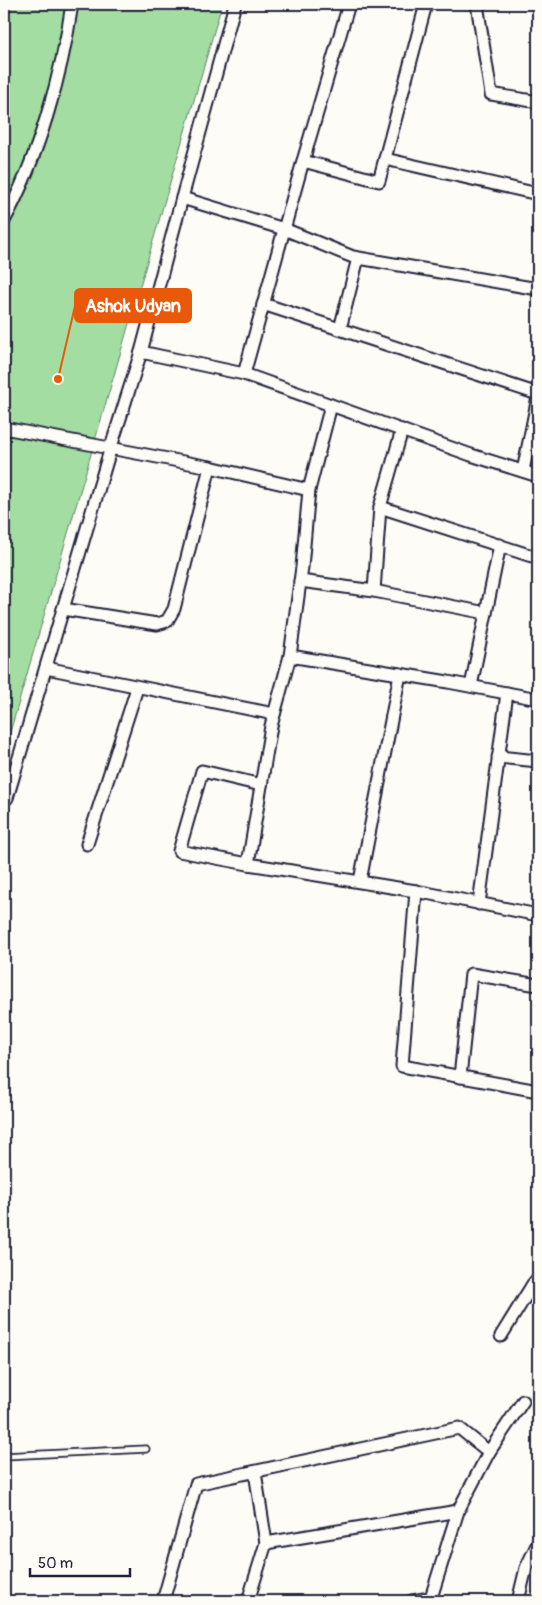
<svg xmlns="http://www.w3.org/2000/svg" width="542" height="1605" font-family="Pangolin,sans-serif">
	<style>
		.green { fill: #a3dda2; stroke: #62806e }
		.lines { fill: none; stroke-linecap: round; stroke-linejoin: round }
		.service-casing { stroke: #22223b; stroke-width: 9 }
		.minor-casing { stroke: #22223b; stroke-width: 15 }
		.service { stroke: #fdfcf7; stroke-width: 5.5 }
		.minor { stroke: #fdfcf7; stroke-width: 11 }
		.leader { fill: none; stroke: #e8590c; stroke-width: 2 }
		.callout-dot { fill: #e8590c; stroke: #fdfcf7; stroke-width: 2 }
		.callout { fill: #e8590c; stroke: #e8590c; stroke-width: 2 }
		.callout-label { font-size: 18px; text-anchor: middle; font-weight: bold; fill: #fff }
	</style>
	<rect width="100%" height="100%" fill="#fdfcf7"/>
	<filter id="ink" filterUnits="userSpaceOnUse"><feTurbulence type="fractalNoise" baseFrequency=".02" numOctaves="2"/><feDisplacementMap in="SourceGraphic" scale="10" xChannelSelector="R" yChannelSelector="G"/><feConvolveMatrix kernelMatrix="1 2 1 2 8 2 1 2 1" color-interpolation-filters="sRGB"/></filter>
	<g filter="url(#ink)">
		<polygon class="green" points="4,4 222,4 4,753"/>
		<g class="lines">
			<defs>
				<polyline id="service" points="4,1456 146,1449"/>
				<g id="minor">
					<polyline points="477,4 491,94 538,102"/>
					<polyline points="385,159 538,194"/>
					<polyline points="303,161 379,181 426,4"/>
					<polyline points="182,198 235,4"/>
					<path d="M 4,221 C 38,158 62,75 72,4"/>
					<polyline points="263,304 538,394"/>
					<polyline points="340,329 358,258"/>
					<polyline points="141,352 182,198 284,229 353,257 538,289"/>
					<polyline points="244,374 471,455 538,476"/>
					<polyline points="4,428 210,467 309,490"/>
					<polyline points="402,430 380,507 538,558"/>
					<polyline points="523,471 538,397"/>
					<polyline points="300,581 374,591 380,507"/>
					<polyline points="374,591 486,613"/>
					<polyline points="63,609 157,624 167,621 174,609 210,467"/>
					<polyline points="290,656 302,567 309,490 331,405"/>
					<polyline points="46,668 274,714"/>
					<polyline points="471,686 500,545"/>
					<polyline points="538,699 448,682 290,656 271,726 248,864 416,891 402,1066 538,1091"/>
					<polyline points="498,757 538,761"/>
					<polyline points="4,797 7,798 111,447 141,352 244,374 303,161 349,4"/>
					<polyline points="87,844 137,688"/>
					<polyline points="248,864 179,851 202,771 261,785"/>
					<polyline points="360,881 400,674"/>
					<polyline points="416,891 538,915"/>
					<polyline points="479,904 507,693"/>
					<polyline points="460,1077 471,974 538,985"/>
					<polyline points="501,1336 533,1284 538,1278"/>
					<polyline points="266,1543 458,1511"/>
					<polyline points="163,1601 196,1484 459,1428 489,1452"/>
					<polyline points="248,1601 266,1543 255,1472"/>
					<polyline points="412,1601 430,1598"/>
					<polyline points="430,1601 458,1511 489,1452 523,1401"/>
					<polyline points="518,1601 526,1568 538,1543"/>
				</g>
			</defs>
			<use href="#service" class="service-casing"/>
			<use href="#minor" class="minor-casing"/>
			<use href="#service" class="service"/>
			<use href="#minor" class="minor"/>
		</g>
	</g>
	<path class="leader" d="M58 379L75 306"/>
	<circle class="callout-dot" cx="58" cy="379" r="5"/>
	<rect class="callout" x="75" y="289" width="116" height="33" rx="5"/>
	<g class="callout-label">
		<text x="133" y="312">Ashok Udyan</text>
	</g>
	<rect width="542" height="1605" fill="none" stroke="#fdfcf7" stroke-width="20"/>
	<rect x="10" y="10" width="522" height="1585" fill="none" stroke="#22223b" stroke-width="2" filter="url(#ink)"/>
	<path d="M30 1568v8h100v-8" fill="none" stroke="#22223b" stroke-width="2.5"/>
	<text x="38" y="1568" font-size="15" fill="#22223b" stroke="#fdfcf7" stroke-width="4" paint-order="stroke">50 m</text>
</svg>
